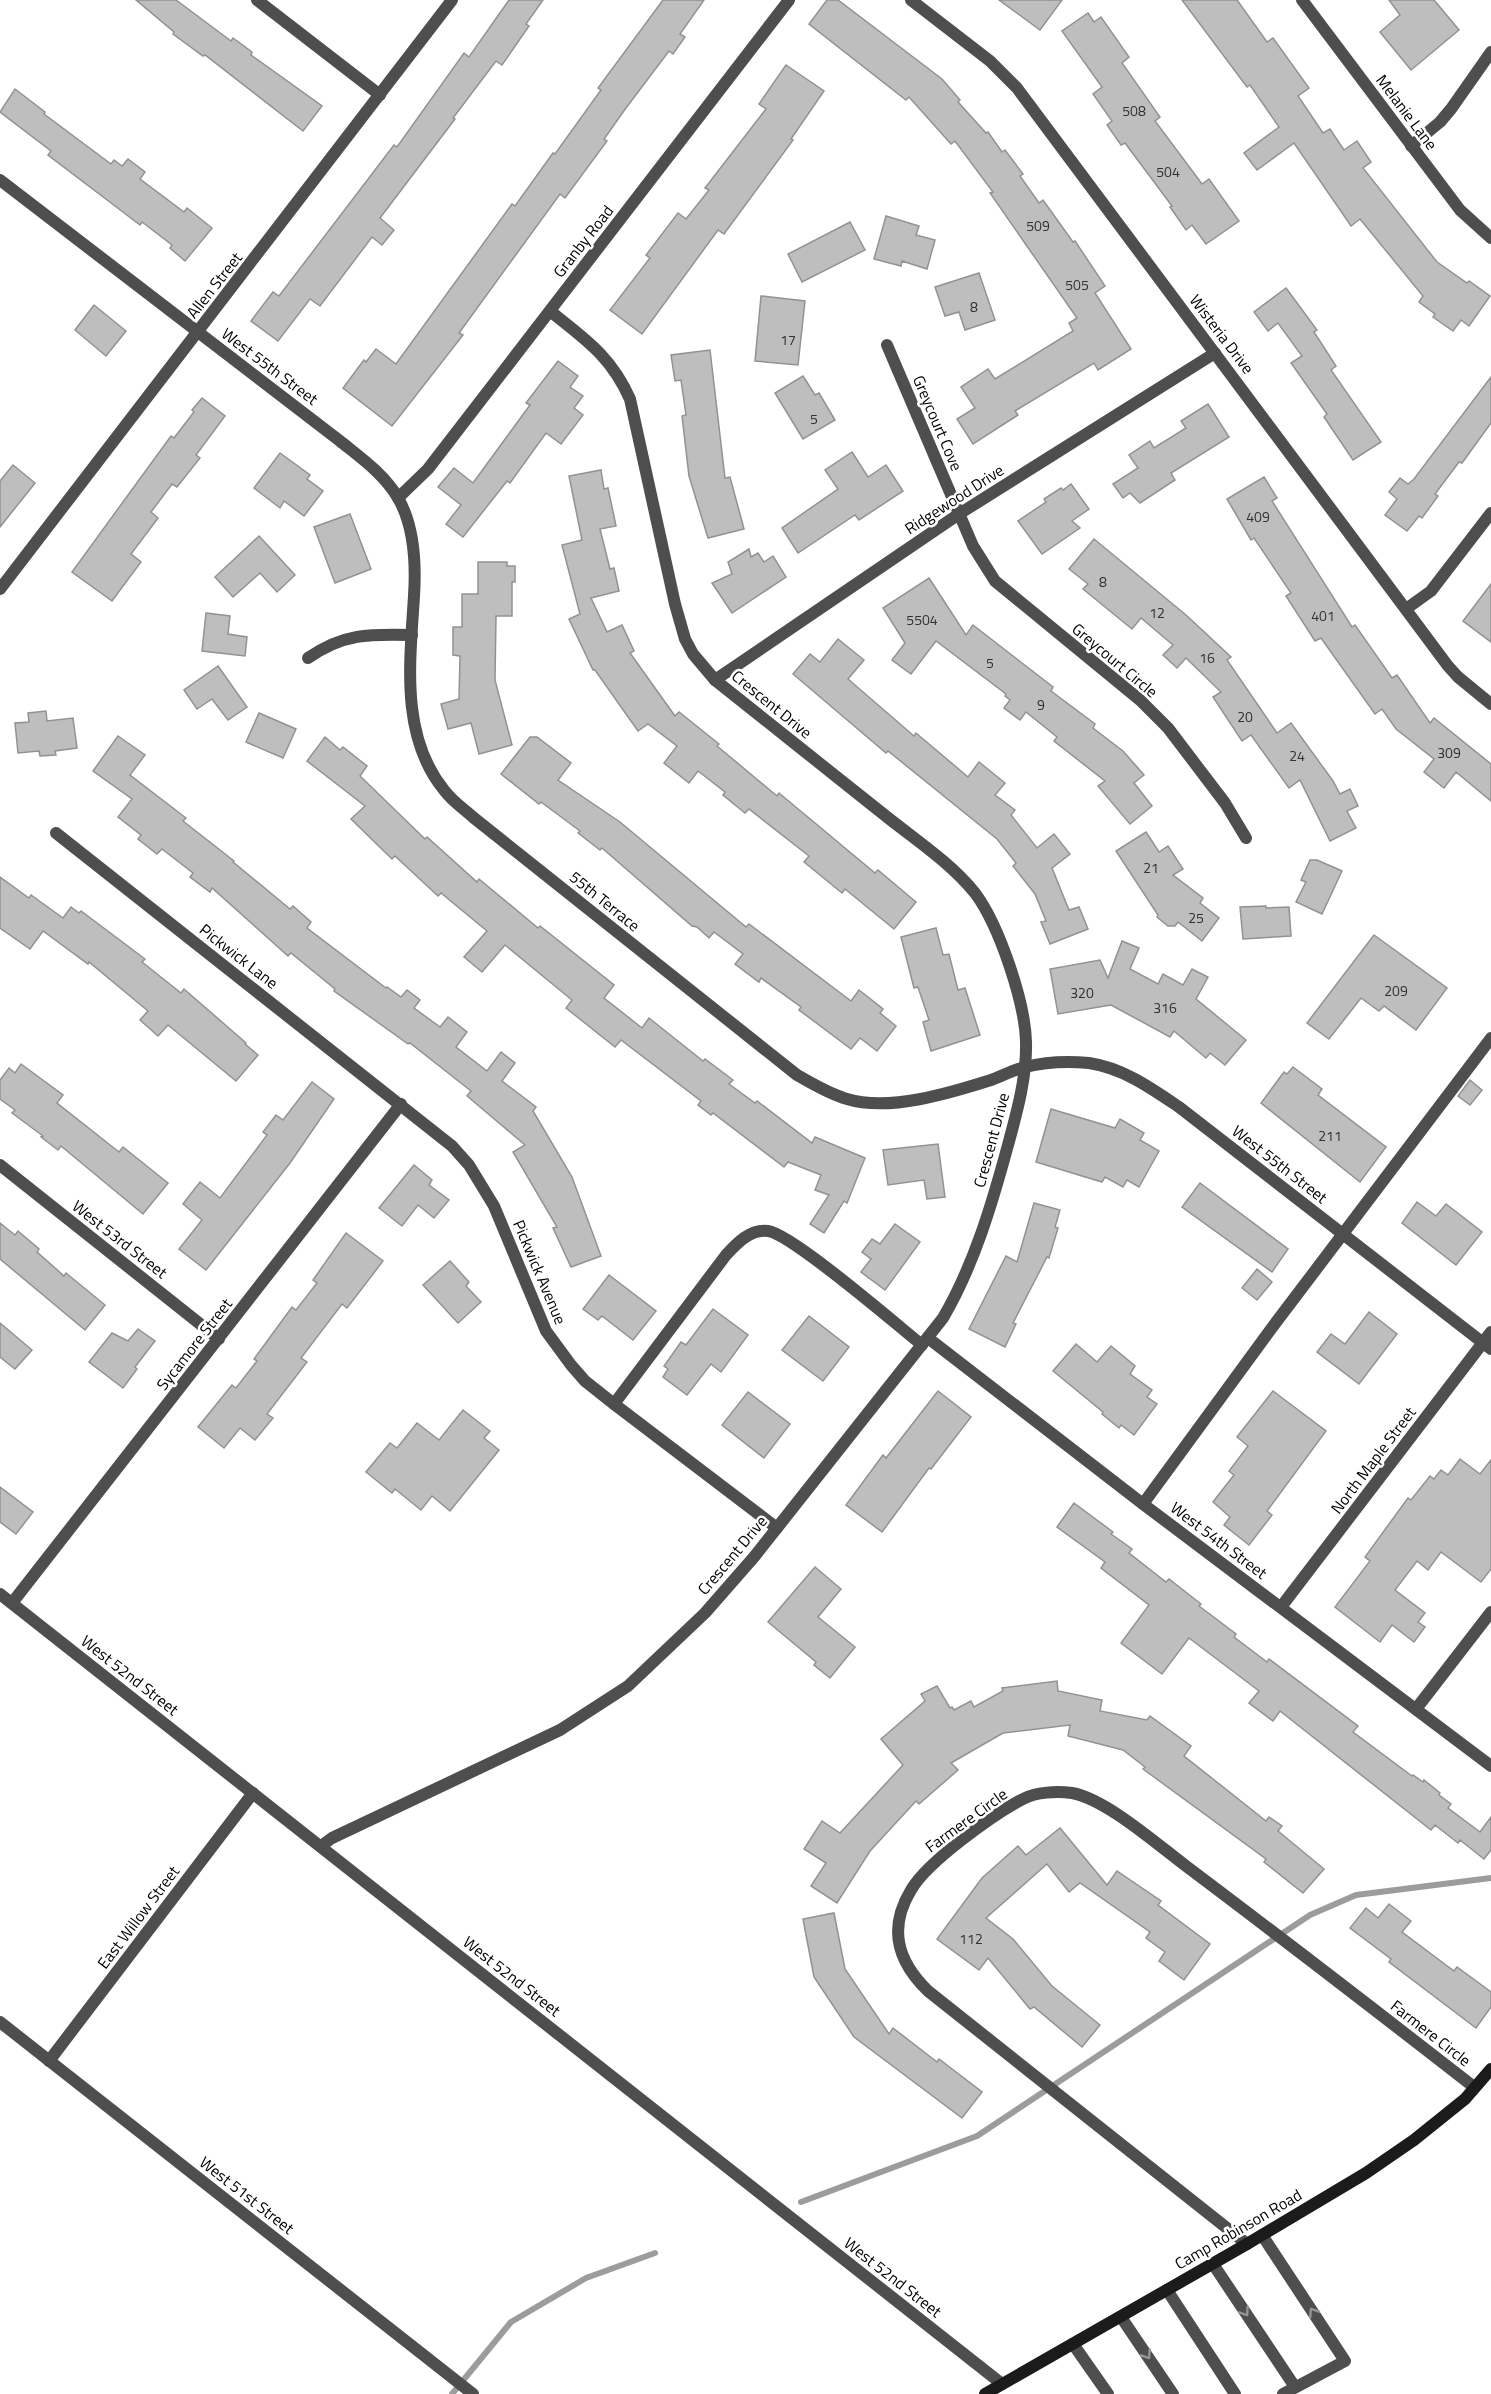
<svg xmlns="http://www.w3.org/2000/svg" width="1491" height="2394" font-family="'Titillium Web',sans-serif">
	<style>
		.lines { fill: none; stroke-linecap: round; stroke-linejoin: round }
		.stream { stroke: #9c9c9c; stroke-width: 6 }
		.building { fill: #bebebe; stroke: #929292; stroke-width: 1.5 }
		.service { stroke: #4e4e4e; stroke-width: 12 }
		.minor { stroke: #4e4e4e; stroke-width: 12 }
		.tertiary { stroke: #4e4e4e; stroke-width: 12 }
		.secondary { stroke: #1b1b1b; stroke-width: 12 }
		.oneway { stroke: #959595 }
		.labels { text-anchor: middle; stroke-width: 5; stroke-linejoin: round; paint-order: stroke }
		.number-label { font-size: 14px; fill: #303030 }
		.street-label { font-size: 16px; fill: #000; stroke: #fff }
	</style>
	<rect width="100%" height="100%" fill="#fff"/>
	<g class="lines">
		<g class="stream">
			<polyline points="801,2202 977,2136 1310,1915 1356,1895 1491,1878"/>
			<polyline points="452,2394 511,2322 586,2278 655,2253"/>
		</g>
	</g>
	<g class="building">
		<polygon points="136,0 176,0 231,41 233,38 252,52 251,55 322,106 303,131 205,55 203,56 173,34 174,32"/>
		<polygon points="509,0 543,0 526,24 529,26 502,65 496,61 453,118 455,119 380,218 394,230 382,245 372,237 320,306 310,299 278,341 251,321 273,292 279,296 394,145 397,147 464,53 469,57"/>
		<polygon points="663,0 704,0 680,34 685,37 673,54 669,51 626,108 604,139 607,141 565,198 560,194 459,333 463,335 392,426 343,388 364,360 366,362 376,349 396,364 512,204 515,206 553,153 555,154 601,90 598,88"/>
		<polygon points="827,0 838,0 942,79 960,100 958,102 986,133 988,132 1002,152 1005,150 1023,174 1020,176 1039,203 1043,200 1073,242 1075,241 1105,286 1095,293 1131,349 1098,370 1094,363 1015,411 1018,415 973,444 957,419 975,408 961,387 988,369 995,379 1073,331 1069,323 1077,318 990,193 993,192 955,141 951,144 909,97 906,100 809,24"/>
		<polygon points="999,0 1062,0 1040,30"/>
		<polygon points="1182,0 1237,0 1267,42 1273,38 1309,88 1298,96 1323,133 1330,129 1344,150 1357,141 1371,162 1363,168 1437,262 1467,283 1469,281 1490,296 1469,326 1461,320 1453,331 1433,317 1435,314 1419,302 1423,296 1360,219 1351,226 1294,143 1257,170 1244,153 1279,127 1250,85 1247,87"/>
		<polygon points="1389,0 1434,0 1459,30 1411,70 1380,32 1400,15"/>
		<polygon points="1088,13 1094,22 1101,17 1129,57 1122,63 1160,117 1155,121 1202,184 1209,179 1239,221 1206,244 1192,225 1186,230 1170,207 1172,206 1125,143 1121,145 1107,125 1112,121 1093,94 1102,87 1062,31"/>
		<polygon points="786,65 824,91 791,139 793,140 724,234 718,230 642,334 610,310 650,258 646,255 678,213 686,219 709,190 705,188 766,109 759,104"/>
		<polygon points="15,89 45,112 44,114 111,164 114,160 122,166 128,159 145,172 140,179 184,212 187,208 212,228 185,261 170,248 172,245 142,222 140,225 48,155 51,151 0,112"/>
		<polygon points="886,216 919,226 916,235 935,240 927,269 902,261 901,266 874,259"/>
		<polygon points="850,222 865,250 802,282 788,254"/>
		<polygon points="979,273 995,320 965,330 959,312 945,316 935,287"/>
		<polygon points="1286,288 1317,330 1314,332 1336,366 1331,370 1381,442 1353,460 1324,417 1327,414 1291,363 1302,356 1278,323 1268,331 1254,312"/>
		<polygon points="761,296 805,301 798,365 755,361"/>
		<polygon points="94,305 126,331 106,356 75,330"/>
		<polygon points="710,350 725,478 730,477 744,529 708,538 689,476 682,416 686,415 681,380 675,381 671,355"/>
		<polygon points="558,361 578,376 570,387 583,396 574,408 583,415 561,444 546,433 510,483 507,481 463,537 446,524 461,505 438,487 454,468 473,483 530,405 526,403"/>
		<polygon points="803,376 815,395 819,393 835,420 803,439 775,393"/>
		<polygon points="1491,377 1491,423 1462,463 1459,462 1435,494 1438,496 1422,518 1419,516 1407,531 1385,515 1397,499 1389,492 1400,478 1408,484 1414,479"/>
		<polygon points="202,398 225,416 196,455 200,458 177,487 172,484 151,512 158,518 131,554 141,562 112,601 72,572 171,436 174,438 194,412 192,410"/>
		<polygon points="1208,404 1229,437 1171,473 1175,480 1140,503 1130,493 1123,498 1113,484 1138,468 1129,455 1150,441 1154,448 1186,428 1181,421"/>
		<polygon points="852,452 868,477 886,465 903,491 859,520 855,515 798,553 782,528 838,489 825,470"/>
		<polygon points="280,453 310,475 307,479 323,491 304,516 284,501 280,508 254,488"/>
		<polygon points="13,465 35,483 0,527 0,481"/>
		<polygon points="601,470 604,489 608,488 616,526 600,529 610,569 614,568 619,591 591,598 607,632 622,625 634,651 630,653 675,716 679,712 719,744 717,746 777,796 779,793 875,873 878,870 916,902 894,929 845,889 842,893 804,862 809,856 749,809 745,813 723,795 725,792 698,771 689,783 664,763 677,746 648,724 638,731 595,670 593,670 569,619 580,614 562,545 582,540 569,476"/>
		<polygon points="1264,477 1277,498 1272,501 1352,627 1355,625 1392,678 1397,675 1430,723 1434,718 1491,764 1491,801 1456,772 1444,788 1424,772 1434,759 1396,729 1382,709 1375,714 1321,638 1315,641 1286,596 1291,593 1254,538 1251,540 1227,499"/>
		<polygon points="1071,484 1089,509 1072,521 1080,528 1042,554 1018,521 1046,502 1044,499 1061,488 1063,490"/>
		<polygon points="350,514 371,569 335,583 314,527"/>
		<polygon points="259,536 295,575 277,592 260,573 233,597 215,577"/>
		<polygon points="1094,539 1186,615 1231,657 1227,660 1277,733 1291,723 1333,781 1340,794 1350,789 1358,806 1347,811 1356,828 1330,841 1300,780 1289,788 1251,735 1242,741 1213,697 1221,692 1186,658 1177,668 1163,655 1173,645 1141,618 1132,629 1083,589 1088,584 1069,569"/>
		<polygon points="749,549 751,557 758,553 764,562 773,556 786,577 732,613 712,583 732,574 728,562"/>
		<polygon points="478,562 507,562 507,566 515,566 515,582 512,582 512,616 496,616 495,680 512,745 479,754 471,723 448,729 441,704 459,699 460,656 453,655 453,627 462,627 462,594 478,594"/>
		<polygon points="929,578 966,635 973,625 1053,687 1051,691 1095,724 1093,728 1123,751 1144,775 1134,783 1152,806 1130,824 1098,786 1105,781 1054,741 1057,737 1026,712 1020,720 1004,708 1010,700 1005,696 1006,694 936,641 911,674 892,660 905,643 883,608"/>
		<polygon points="1491,584 1491,642 1463,621"/>
		<polygon points="206,613 230,616 228,634 247,637 245,656 202,651"/>
		<polygon points="838,639 864,660 848,679 914,736 916,733 968,777 979,762 1005,783 995,795 1015,810 1011,815 1037,848 1054,834 1070,854 1052,868 1069,910 1079,907 1088,929 1050,944 1041,922 1046,921 1035,894 1013,866 1016,863 997,839 888,751 886,753 793,674 810,654 820,662"/>
		<polygon points="218,666 247,707 228,720 212,699 197,709 184,690"/>
		<polygon points="46,711 47,721 73,718 77,748 55,751 56,755 40,756 39,751 18,753 15,723 29,722 28,713"/>
		<polygon points="259,713 296,729 283,758 246,742"/>
		<polygon points="118,736 145,755 130,775 186,818 183,821 234,861 233,862 290,909 293,906 311,922 307,928 386,988 387,987 401,997 407,990 420,1000 414,1008 440,1027 448,1017 467,1032 456,1047 487,1071 501,1052 515,1063 502,1081 536,1107 533,1111 572,1177 601,1256 571,1267 553,1228 557,1227 513,1152 525,1145 467,1096 471,1091 410,1043 408,1044 334,991 335,989 291,953 288,956 212,888 210,892 190,877 193,873 162,849 157,854 138,839 141,835 118,817 132,799 93,771"/>
		<polygon points="325,737 340,750 343,747 367,766 360,776 425,839 427,837 477,882 479,879 538,928 540,926 614,985 604,998 642,1028 649,1018 703,1061 705,1059 733,1080 729,1084 755,1103 757,1101 812,1143 815,1137 865,1158 847,1203 844,1201 824,1233 810,1224 829,1195 815,1190 821,1175 788,1162 784,1167 713,1113 711,1115 698,1105 701,1101 621,1040 615,1047 566,1008 572,1000 505,945 482,972 464,957 487,931 441,893 438,896 395,856 392,859 351,819 365,806 307,761"/>
		<polygon points="530,737 537,737 571,763 558,780 620,822 746,927 749,924 851,1001 859,990 883,1009 880,1013 896,1026 877,1051 860,1038 851,1049 799,1010 801,1007 761,978 759,982 735,964 743,954 714,932 709,938 697,927 692,926 602,848 600,850 578,833 580,831 541,802 539,804 501,774"/>
		<polygon points="1146,832 1159,852 1168,846 1183,869 1173,875 1203,898 1200,903 1219,918 1202,941 1178,922 1175,926 1168,926 1157,917 1158,915 1116,851"/>
		<polygon points="1310,860 1317,860 1342,871 1322,914 1296,902 1306,882 1301,880"/>
		<polygon points="0,877 29,898 31,895 63,918 71,907 79,913 81,911 145,959 142,962 181,993 184,989 246,1043 245,1044 258,1055 236,1081 168,1025 158,1036 140,1020 148,1011 89,962 88,964 43,931 30,949 0,928"/>
		<polygon points="1266,906 1266,908 1289,907 1291,936 1243,939 1240,907"/>
		<polygon points="936,928 943,955 949,954 958,990 965,988 980,1035 931,1051 923,1022 929,1020 918,987 914,988 901,937"/>
		<polygon points="1374,935 1447,988 1416,1030 1384,1006 1379,1011 1361,998 1329,1039 1307,1023"/>
		<polygon points="1122,941 1139,948 1130,969 1158,984 1163,974 1183,985 1192,969 1208,977 1196,999 1246,1040 1225,1065 1210,1053 1206,1058 1174,1031 1170,1037 1111,1005 1058,1014 1050,969 1100,960 1108,978"/>
		<polygon points="21,1064 63,1095 57,1103 119,1152 123,1147 168,1183 143,1214 61,1146 58,1150 41,1137 43,1136 12,1113 15,1110 0,1099 0,1080 9,1068 15,1073"/>
		<polygon points="1293,1067 1322,1089 1318,1095 1386,1147 1360,1182 1261,1103 1284,1072 1287,1074"/>
		<polygon points="1470,1080 1482,1090 1470,1105 1458,1096"/>
		<polygon points="312,1082 334,1099 290,1163 206,1270 179,1249 202,1220 183,1204 200,1182 220,1198 267,1135 263,1132 276,1115 283,1120"/>
		<polygon points="1051,1109 1115,1128 1120,1119 1144,1133 1140,1140 1159,1151 1139,1187 1127,1180 1123,1187 1105,1177 1102,1182 1036,1162"/>
		<polygon points="938,1144 945,1197 927,1199 924,1180 888,1185 883,1150"/>
		<polygon points="414,1165 432,1180 429,1185 449,1200 434,1218 418,1205 402,1226 379,1208"/>
		<polygon points="1200,1183 1288,1249 1272,1272 1182,1207"/>
		<polygon points="1417,1202 1436,1216 1446,1204 1482,1232 1456,1265 1402,1223"/>
		<polygon points="1034,1203 1060,1210 1055,1227 1058,1228 1049,1258 1047,1257 1013,1323 1016,1324 1005,1347 969,1329 1006,1256 1017,1262"/>
		<polygon points="0,1223 15,1235 18,1231 39,1249 37,1252 64,1276 66,1273 105,1305 85,1330 0,1259"/>
		<polygon points="895,1224 920,1242 885,1290 861,1272 871,1259 862,1252 872,1239 880,1244"/>
		<polygon points="346,1233 383,1261 347,1308 342,1304 301,1358 307,1362 267,1414 273,1418 255,1440 240,1428 224,1448 198,1427 232,1385 236,1388 257,1361 254,1359 292,1307 296,1310 317,1283 313,1280"/>
		<polygon points="450,1261 469,1282 466,1286 481,1302 458,1323 423,1285"/>
		<polygon points="1257,1269 1272,1282 1257,1300 1242,1288"/>
		<polygon points="609,1275 656,1311 633,1340 602,1316 598,1320 583,1309"/>
		<polygon points="713,1309 748,1335 721,1372 711,1364 687,1395 663,1377 668,1369 664,1366 681,1342 686,1345"/>
		<polygon points="1369,1312 1397,1334 1359,1384 1317,1352 1331,1334 1345,1344"/>
		<polygon points="809,1316 849,1347 823,1381 782,1350"/>
		<polygon points="0,1323 32,1350 15,1369 0,1357"/>
		<polygon points="138,1329 155,1341 135,1367 137,1369 123,1388 89,1362 112,1333 128,1341"/>
		<polygon points="1076,1344 1097,1362 1111,1346 1135,1366 1130,1374 1152,1390 1147,1397 1157,1404 1134,1435 1121,1425 1119,1428 1102,1414 1103,1412 1053,1371"/>
		<polygon points="938,1391 971,1417 931,1469 929,1468 882,1532 846,1505 883,1455 886,1458"/>
		<polygon points="1273,1391 1326,1431 1267,1511 1272,1515 1249,1545 1224,1525 1230,1517 1213,1502 1234,1475 1229,1471 1248,1446 1237,1437"/>
		<polygon points="748,1392 790,1424 764,1458 722,1425"/>
		<polygon points="463,1410 490,1431 484,1438 499,1450 450,1511 432,1496 421,1510 395,1489 392,1493 366,1472 390,1443 397,1448 417,1423 439,1440"/>
		<polygon points="1460,1459 1480,1474 1491,1460 1491,1569 1481,1582 1441,1552 1428,1570 1417,1561 1395,1590 1425,1613 1418,1622 1425,1627 1414,1642 1392,1625 1380,1642 1335,1607 1370,1561 1365,1557 1408,1498 1411,1500 1430,1476 1434,1479 1441,1470 1448,1475"/>
		<polygon points="0,1487 33,1512 16,1534 0,1522"/>
		<polygon points="1074,1503 1113,1532 1111,1534 1132,1549 1129,1553 1166,1582 1169,1579 1201,1604 1199,1606 1236,1634 1234,1637 1267,1662 1269,1659 1358,1726 1353,1732 1412,1776 1413,1775 1423,1782 1424,1780 1440,1793 1439,1795 1451,1804 1448,1808 1480,1832 1491,1817 1491,1850 1484,1859 1460,1840 1458,1843 1435,1825 1431,1830 1280,1711 1273,1721 1249,1703 1259,1691 1189,1638 1162,1674 1121,1643 1149,1605 1101,1568 1105,1562 1057,1527"/>
		<polygon points="815,1567 841,1589 818,1617 855,1647 830,1678 814,1665 816,1662 768,1622"/>
		<polygon points="1057,1681 1058,1691 1102,1700 1100,1711 1147,1720 1150,1716 1191,1746 1184,1756 1266,1821 1269,1817 1282,1826 1278,1831 1324,1869 1303,1893 1264,1862 1266,1859 1143,1769 1145,1767 1123,1750 1068,1736 1070,1725 1003,1733 951,1763 958,1770 919,1804 916,1801 870,1851 837,1903 811,1886 826,1863 804,1849 822,1821 840,1833 903,1765 881,1739 925,1701 921,1694 937,1686 950,1708 952,1707 954,1710 971,1701 974,1707 1003,1691 1002,1688"/>
		<polygon points="1060,1828 1107,1885 1117,1871 1161,1901 1158,1905 1210,1944 1184,1980 1159,1961 1165,1952 1146,1938 1150,1932 1080,1883 1069,1892 1047,1864 986,1918 1013,1939 1052,1986 1100,2025 1082,2047 1034,2007 1030,2009 988,1958 979,1970 937,1939 982,1878 1018,1846 1026,1855"/>
		<polygon points="1389,1904 1411,1921 1402,1932 1454,1971 1457,1967 1491,1992 1491,2007 1476,2028 1389,1962 1391,1959 1350,1928 1366,1908 1378,1918"/>
		<polygon points="834,1913 845,1969 889,2034 893,2028 937,2062 939,2059 982,2092 962,2118 854,2037 814,1977 803,1919"/>
	</g>
	<g class="lines">
		<g class="service">
			<polyline points="1143,1504 1271,1329 1491,1038"/>
			<polyline points="1416,1709 1491,1612"/>
			<polyline points="1262,2235 1345,2361 1283,2394"/>
			<polyline points="1213,2264 1295,2387"/>
			<polyline points="1167,2290 1235,2394"/>
			<polyline points="1121,2317 1173,2394"/>
		</g>
		<g class="minor">
			<polyline points="257,0 380,95"/>
			<polyline points="911,0 990,61 1017,88 1448,666 1458,677 1491,704"/>
			<polyline points="1302,0 1460,210 1491,238"/>
			<polyline points="1411,146 1440,122 1451,109 1491,52"/>
			<path d="M 0,180 L 340,441 C 361,458 384,474 398,498 C 415,527 416,565 414,596 C 410,662 400,736 444,790 C 452,801 464,809 474,818 L 797,1075 C 813,1084 829,1094 847,1099 C 889,1112 950,1093 991,1080 C 1002,1076 1013,1070 1025,1067 C 1045,1062 1069,1061 1089,1063 C 1123,1068 1151,1088 1179,1107 L 1491,1349"/>
			<polyline points="887,345 973,546 995,581 1140,700 1168,728 1225,803 1246,838"/>
			<polyline points="398,498 428,469 789,0"/>
			<polyline points="1406,609 1431,591 1491,513"/>
			<path d="M 308,658 C 344,633 370,634 412,635"/>
			<polyline points="715,680 959,514 1215,353"/>
			<polyline points="56,833 452,1146 469,1165 494,1206 546,1331 571,1365 585,1381 614,1404 777,1528"/>
			<polyline points="0,1165 219,1339"/>
			<polyline points="928,1338 1143,1504 1491,1766"/>
			<path d="M 614,1404 L 726,1255 C 737,1243 750,1229 768,1231 C 792,1234 897,1325 922,1345"/>
			<polyline points="0,1594 1002,2384"/>
			<polyline points="12,1603 401,1104"/>
			<polyline points="1281,1607 1491,1332"/>
			<path d="M 321,1846 L 332,1838 L 560,1730 L 628,1686 L 705,1613 L 754,1557 L 943,1318 C 974,1265 992,1204 1008,1145 C 1017,1112 1027,1076 1026,1042 C 1025,1002 999,925 975,893 C 950,862 913,838 882,813 C 826,769 771,724 715,680 L 693,654 L 685,639 L 675,604 L 630,399 C 611,356 585,339 550,311"/>
			<polyline points="0,2022 473,2394"/>
			<polyline points="49,2061 253,1793"/>
			<path d="M 1247,2244 L 928,1991 C 897,1961 888,1928 911,1890 C 927,1862 994,1814 1023,1799 C 1036,1792 1057,1791 1072,1793 C 1106,1799 1158,1845 1186,1866 C 1283,1939 1379,2013 1474,2087"/>
			<polyline points="1073,2344 1108,2394"/>
		</g>
		<polyline class="tertiary" points="0,589 452,0"/>
		<polyline class="secondary" points="985,2394 1247,2244 1366,2173 1414,2140 1465,2099 1491,2069"/>
	</g>
	<defs><path id="oneway-chevron" d="M-2-3.5L2.5 0L-2 3.5" fill="none" stroke-width="1.6" stroke-linecap="round" stroke-linejoin="round" transform="scale(1.5)"/></defs>
	<g class="oneway">
		<use href="#oneway-chevron" transform="translate(1245 2312) rotate(56)"/>
		<use href="#oneway-chevron" transform="translate(1313 2312) rotate(-123)"/>
		<use href="#oneway-chevron" transform="translate(1147 2355) rotate(56)"/>
	</g>
	<g class="labels">
		<g class="number-label">
			<text x="1134" y="116">508</text>
			<text x="1168" y="177">504</text>
			<text x="1038" y="231">509</text>
			<text x="1077" y="290">505</text>
			<text x="974" y="312">8</text>
			<text x="788" y="345">17</text>
			<text x="814" y="424">5</text>
			<text x="1258" y="522">409</text>
			<text x="1103" y="587">8</text>
			<text x="1157" y="618">12</text>
			<text x="1323" y="621">401</text>
			<text x="922" y="625">5504</text>
			<text x="1207" y="663">16</text>
			<text x="990" y="668">5</text>
			<text x="1041" y="710">9</text>
			<text x="1245" y="722">20</text>
			<text x="1449" y="758">309</text>
			<text x="1297" y="761">24</text>
			<text x="1151" y="873">21</text>
			<text x="1196" y="923">25</text>
			<text x="1396" y="996">209</text>
			<text x="1082" y="998">320</text>
			<text x="1165" y="1013">316</text>
			<text x="1330" y="1141">211</text>
			<text x="971" y="1944">112</text>
		</g>
		<g class="street-label">
			<text transform="translate(1407 112) rotate(53)" y="6">Melanie Lane</text>
			<text transform="translate(583 241) rotate(-52)" y="6">Granby Road</text>
			<text transform="translate(214 285) rotate(-52)" y="6">Allen Street</text>
			<text transform="translate(1222 334) rotate(53)" y="6">Wisteria Drive</text>
			<text transform="translate(270 366) rotate(37)" y="6">West 55th Street</text>
			<text transform="translate(938 423) rotate(67)" y="6">Greycourt Cove</text>
			<text transform="translate(954 499) rotate(-33)" y="6">Ridgewood Drive</text>
			<text transform="translate(1115 660) rotate(40)" y="6">Greycourt Circle</text>
			<text transform="translate(772 704) rotate(39)" y="6">Crescent Drive</text>
			<text transform="translate(605 901) rotate(39)" y="6">55th Terrace</text>
			<text transform="translate(239 956) rotate(38)" y="6">Pickwick Lane</text>
			<text transform="translate(991 1140) rotate(-75)" y="6">Crescent Drive</text>
			<text transform="translate(1280 1164) rotate(38)" y="6">West 55th Street</text>
			<text transform="translate(120 1239) rotate(38)" y="6">West 53rd Street</text>
			<text transform="translate(540 1272) rotate(67)" y="6">Pickwick Avenue</text>
			<text transform="translate(194 1344) rotate(-52)" y="6">Sycamore Street</text>
			<text transform="translate(1373 1460) rotate(-53)" y="6">North Maple Street</text>
			<text transform="translate(1219 1540) rotate(37)" y="6">West 54th Street</text>
			<text transform="translate(732 1555) rotate(-50)" y="6">Crescent Drive</text>
			<text transform="translate(130 1675) rotate(38)" y="6">West 52nd Street</text>
			<text transform="translate(966 1820) rotate(-36)" y="6">Farmere Circle</text>
			<text transform="translate(138 1917) rotate(-53)" y="6">East Willow Street</text>
			<text transform="translate(512 1976) rotate(38)" y="6">West 52nd Street</text>
			<text transform="translate(1431 2033) rotate(38)" y="6">Farmere Circle</text>
			<text transform="translate(247 2195) rotate(38)" y="6">West 51st Street</text>
			<text transform="translate(1238 2229) rotate(-30)" y="6">Camp Robinson Road</text>
			<text transform="translate(893 2277) rotate(38)" y="6">West 52nd Street</text>
		</g>
	</g>
</svg>
